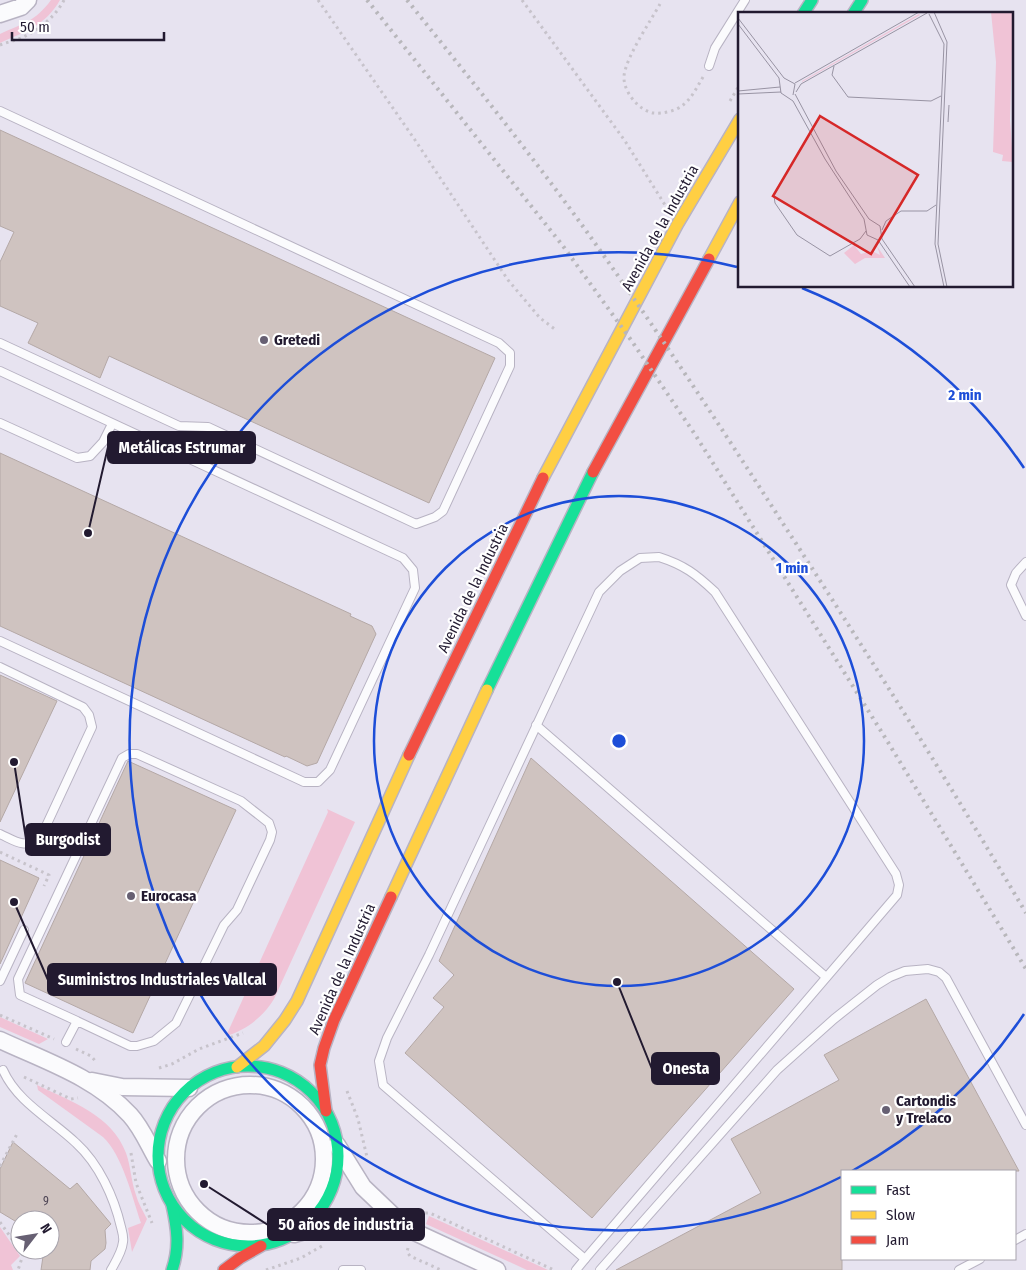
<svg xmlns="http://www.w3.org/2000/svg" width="1026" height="1270" font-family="'Fira Sans Condensed',sans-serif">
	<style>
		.green { fill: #f0c3d6 }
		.building { fill: #cfc3c0; stroke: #b4a8a6 }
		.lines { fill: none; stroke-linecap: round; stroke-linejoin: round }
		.lane-casing { stroke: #b8b3c3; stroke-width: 10 }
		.street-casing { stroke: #b8b3c3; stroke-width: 19 }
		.fast-casing { stroke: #b8b3c3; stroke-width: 14 }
		.slow-casing { stroke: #b8b3c3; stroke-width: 14 }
		.jam-casing { stroke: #b8b3c3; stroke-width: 14 }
		.path { stroke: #c7c3cb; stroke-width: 3; stroke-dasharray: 2.5 4; stroke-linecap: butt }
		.lane { stroke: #fbfbfd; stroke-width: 8 }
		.street { stroke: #fbfbfd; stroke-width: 16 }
		.fast { stroke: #16e098; stroke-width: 11 }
		.slow { stroke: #ffcf43; stroke-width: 11 }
		.jam { stroke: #f24e42; stroke-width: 11 }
		.rail { stroke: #b8b7bb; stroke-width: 4; stroke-dasharray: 2.5 5; stroke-linecap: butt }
		.ring { fill: none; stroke: #1d4ed8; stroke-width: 2.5 }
		.poi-dot { fill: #676073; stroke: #fff; stroke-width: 2 }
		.labels { text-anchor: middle; stroke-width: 4.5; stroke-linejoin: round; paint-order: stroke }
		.number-label { font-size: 12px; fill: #4d4454 }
		.street-label { font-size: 15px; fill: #221a30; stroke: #fff }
		.poi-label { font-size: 15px; font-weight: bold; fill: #221a30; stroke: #fff; text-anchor: start }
		.inset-road { fill: none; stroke: #9893a3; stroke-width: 1 }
		.view { fill: #d62828; fill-opacity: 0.15; stroke: #d62828; stroke-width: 2.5 }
		.inset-edge { fill: none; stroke: #221a30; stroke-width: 2.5 }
		.centre { fill: #1d4ed8; stroke: #fff; stroke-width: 2.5 }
		.ring-label { font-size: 15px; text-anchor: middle; font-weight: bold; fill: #1d4ed8; stroke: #fff; stroke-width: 4.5; stroke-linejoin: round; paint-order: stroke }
		.leader { fill: none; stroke: #221a30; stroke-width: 2 }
		.callout-dot { fill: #221a30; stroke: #fff; stroke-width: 2 }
		.callout { fill: #221a30; stroke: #221a30; stroke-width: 2 }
		.callout-label { font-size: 16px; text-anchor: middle; font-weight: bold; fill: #fff }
	</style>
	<rect width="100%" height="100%" fill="#e7e3f0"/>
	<g class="green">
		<path d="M 51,0 L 60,0 C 45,26 26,31 0,43 L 0,34 C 23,23 35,22 51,0 Z"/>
		<path d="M 327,809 L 355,822 L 274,999 C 263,1017 246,1030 226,1036 L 328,812 Z"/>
		<polygon points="0,1017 48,1039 39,1044 0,1027"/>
		<path d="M 37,1085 C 70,1101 112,1115 126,1153 C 131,1167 131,1181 136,1195 C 138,1203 143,1211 147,1219 L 132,1252 L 128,1228 L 141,1223 C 132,1197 123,1156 103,1137 L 38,1090 Z"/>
		<polygon points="429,1216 548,1270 527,1270 426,1224"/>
		<polygon points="0,1227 20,1256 11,1265 13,1270 0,1270"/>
	</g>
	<g class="building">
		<polygon points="0,130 495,358 429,503 109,356 100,378 28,343 38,323 0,306 0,262 14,232 0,226"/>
		<polygon points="0,453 351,614 350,616 372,626 376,634 317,763 307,766 286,756 285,757 0,626"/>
		<polygon points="0,675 57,701 0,822"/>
		<polygon points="531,758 794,989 592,1218 405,1053 444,1007 433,998 454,975 439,961"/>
		<polygon points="128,761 236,810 133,1033 25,983"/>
		<polygon points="0,860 39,878 0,964"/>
		<polygon points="926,999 1019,1171 842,1171 842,1270 616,1270 761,1193 731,1139 839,1080 824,1055"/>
		<polygon points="13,1142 70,1189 77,1183 111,1224 105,1230 106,1243 105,1249 91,1261 90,1270 41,1270 44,1250 50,1250 50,1220 20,1220 20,1224 0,1212 0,1169"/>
	</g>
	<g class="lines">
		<defs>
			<g id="lane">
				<polyline points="709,66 715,48 745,0"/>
				<polyline points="0,111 499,343 510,353 510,366 443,511 435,517 416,524 208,427 179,426 0,343"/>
				<polyline points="0,371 403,558 413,570 415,588 330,770 318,782 304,782 0,641"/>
				<polyline points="0,423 77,458 90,456 103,442 112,424"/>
				<path d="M 659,557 C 684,565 696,574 715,592 L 896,874 L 899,885 L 897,895 L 585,1259 L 383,1085 L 379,1061 L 387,1038 L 429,955 L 599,592 L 620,571 L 640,558 Z"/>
				<polyline points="1026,562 1016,573 1011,585 1026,616"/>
				<path d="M 0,667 L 83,707 L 89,715 L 92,727 L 40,839 C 23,848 17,842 0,834"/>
				<polyline points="536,725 826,977"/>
				<polyline points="0,981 24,930"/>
				<polyline points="66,1042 77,1021 20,995 18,979 122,758 129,754 137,754 241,801 269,823 272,832 270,840 237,910 224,925 176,1023 154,1041 137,1046 130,1046 77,1021"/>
				<path d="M 3,1070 C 17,1102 52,1120 76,1143 C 99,1164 114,1197 121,1227 C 122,1231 124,1237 123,1242 C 122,1252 116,1261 111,1270"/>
				<polyline points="1015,1240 1026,1234"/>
				<polyline points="343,1270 361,1270"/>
				<polyline points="576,1270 585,1259"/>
				<polyline points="600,1270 777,1070 834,1019 877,985 890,977 905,971 928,969 939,972 946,978 1026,1125"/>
				<polyline points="959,1270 980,1259"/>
			</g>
			<g id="street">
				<polyline points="0,14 21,7 28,0"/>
				<path d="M 0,1040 C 45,1061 95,1077 130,1115 C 142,1128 149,1146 158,1161"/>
				<polyline points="92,1081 122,1087 189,1088"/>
				<circle cx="250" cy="1159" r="74"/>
				<polyline points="337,1145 363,1187 406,1228 497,1270"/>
				<polyline points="294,1234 332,1223 361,1221 406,1228"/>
			</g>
			<g id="fast">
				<polyline points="803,14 812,0"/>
				<polyline points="853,14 862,0"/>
				<polyline points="487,690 593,472"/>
				<circle cx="248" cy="1156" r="90"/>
				<path d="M 172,1205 C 177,1228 180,1247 172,1270"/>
			</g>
			<g id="slow">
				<polyline points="709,259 740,202"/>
				<polyline points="543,478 677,225 740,119"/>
				<polyline points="391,897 487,690"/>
				<polyline points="237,1067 264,1046 285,1020 297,1001 409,755"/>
			</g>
			<g id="jam">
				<polyline points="593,472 709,259"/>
				<polyline points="409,755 543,478"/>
				<polyline points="326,1111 320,1065 324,1048 334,1020 391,897"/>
				<polyline points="224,1270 240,1258 261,1246"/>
			</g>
		</defs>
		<use href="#lane" class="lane-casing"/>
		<use href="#street" class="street-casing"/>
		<use href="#fast" class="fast-casing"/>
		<use href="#slow" class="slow-casing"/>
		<use href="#jam" class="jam-casing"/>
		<g class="path">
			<polyline points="318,0 415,140 508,280 540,318 556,330"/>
			<polyline points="522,0 625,141 665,205"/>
			<path d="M 660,4 C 650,22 626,57 624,76 C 623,91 638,110 653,113 C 662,114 676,111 683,105 C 692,98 697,87 703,77"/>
			<path d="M 0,45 C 7,42 15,41 23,37 C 39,30 56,16 64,0"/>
			<polyline points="730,101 740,84"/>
			<polyline points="0,852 49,875 44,886"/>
			<polyline points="0,1015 54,1039"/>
			<polyline points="76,1049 91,1056 97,1063"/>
			<polyline points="159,1068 172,1064 199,1049 243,1033"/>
			<polyline points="24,1077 71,1099 78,1098"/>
			<polyline points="347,1091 358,1119 367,1157"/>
			<polyline points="131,1153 136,1183 152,1223"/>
			<polyline points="0,1166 17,1134"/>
			<polyline points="422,1217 423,1213 430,1213 554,1270"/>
			<polyline points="0,1222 23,1255 18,1270"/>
			<polyline points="408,1248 407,1252 410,1256 441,1270"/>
			<polyline points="266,1270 301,1258 322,1246"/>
		</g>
		<use href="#lane" class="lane"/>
		<use href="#street" class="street"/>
		<use href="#fast" class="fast"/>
		<use href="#slow" class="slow"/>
		<use href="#jam" class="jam"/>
		<g class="rail">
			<polyline points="367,0 563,246 631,340 696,436 886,739 1026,969"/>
			<path d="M 407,0 C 468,76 530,153 587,232 C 655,327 719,424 782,522 C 866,651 948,781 1026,913"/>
		</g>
	</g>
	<g class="ring">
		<circle cx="619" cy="741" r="245"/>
		<path d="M1024 1014A489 489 0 0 1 852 1171M841 1177A489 489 0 1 1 737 267M802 288A489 489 0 0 1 1024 468"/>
	</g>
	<g class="poi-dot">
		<circle cx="264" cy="340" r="5"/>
		<circle cx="131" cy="896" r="5"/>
		<circle cx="886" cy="1110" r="5"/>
	</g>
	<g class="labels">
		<g class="number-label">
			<text x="46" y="1205">9</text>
		</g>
		<g class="street-label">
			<text transform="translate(660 228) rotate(-61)" y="5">Avenida de la Industria</text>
			<text transform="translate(473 588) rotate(-64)" y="5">Avenida de la Industria</text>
			<text transform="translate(342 969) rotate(-66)" y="5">Avenida de la Industria</text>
		</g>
		<g class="poi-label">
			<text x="274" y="345">Gretedi</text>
			<text x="141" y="901">Eurocasa</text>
			<text x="896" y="1106">Cartondis<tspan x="896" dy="17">y Trelaco</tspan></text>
		</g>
	</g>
	<g transform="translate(738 12)">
		<rect width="275" height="275" fill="#e7e3f0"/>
		<path d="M 253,0 L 275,0 L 272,108 L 275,150 L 264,149 L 265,143 L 255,140 L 258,50 ZM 181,2 L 182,3 L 64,70 L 64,69 ZM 116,233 L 123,242 L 134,239 L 142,243 L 139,234 L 147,246 L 127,246 L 117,252 L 106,241 Z" fill="#f0c3d6"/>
		<path class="inset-road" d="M 196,0 L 209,30 L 200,232 L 209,275M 191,2 L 206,32 L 197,232 L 206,275M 0,6 L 46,66 L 57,72 L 55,83M 0,12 L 41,66 L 43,81 L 55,89 L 87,147 L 126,207 L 129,223 L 140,228 L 172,275M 96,54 L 94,63 L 110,85 L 193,89 L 203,84M 57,71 L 181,0M 0,79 L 42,75M 58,80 L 63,72 L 189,1M 0,82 L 43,80M 57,82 L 98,159 L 131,207 L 142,214 L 144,227 L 177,275M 210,110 L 211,93M 36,184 L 37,191 L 59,223 L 92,244 L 122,227 L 128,219M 144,218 L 148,209 L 163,199 L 189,199 L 198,193"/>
		<path class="view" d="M 82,104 L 180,163 L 133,242 L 35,184 Z"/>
		<rect width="275" height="275" class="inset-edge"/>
	</g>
	<circle cx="619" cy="741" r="8" class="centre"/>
	<g class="ring-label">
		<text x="965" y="400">2 min</text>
		<text x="792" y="573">1 min</text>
	</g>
	<path class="leader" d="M88 533L108 447M14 762L26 839M14 902L48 980M617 982L652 1069M204 1184L268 1225"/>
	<g class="callout-dot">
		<circle cx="88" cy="533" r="5"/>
		<circle cx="14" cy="762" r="5"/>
		<circle cx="14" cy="902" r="5"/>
		<circle cx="617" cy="982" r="5"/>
		<circle cx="204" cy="1184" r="5"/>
	</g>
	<g class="callout">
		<rect x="108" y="432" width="147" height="31" rx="5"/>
		<rect x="26" y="824" width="84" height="31" rx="5"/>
		<rect x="48" y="964" width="228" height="31" rx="5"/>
		<rect x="652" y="1053" width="67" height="31" rx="5"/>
		<rect x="268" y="1209" width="156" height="31" rx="5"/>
	</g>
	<g class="callout-label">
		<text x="182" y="453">Metálicas Estrumar</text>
		<text x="68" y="845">Burgodist</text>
		<text x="162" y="985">Suministros Industriales Vallcal</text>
		<text x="686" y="1074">Onesta</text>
		<text x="346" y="1230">50 años de industria</text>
	</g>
	<rect x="841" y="1170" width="175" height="90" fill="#ffffff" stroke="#a7a3ac"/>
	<rect x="851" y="1186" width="25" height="8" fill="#16e098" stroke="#a7a3ac"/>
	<text x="886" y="1195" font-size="15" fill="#221a30">Fast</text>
	<rect x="851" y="1211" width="25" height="8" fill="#ffcf43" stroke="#a7a3ac"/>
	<text x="886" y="1220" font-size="15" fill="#221a30">Slow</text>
	<rect x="851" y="1236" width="25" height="8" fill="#f24e42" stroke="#a7a3ac"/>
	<text x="886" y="1245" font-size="15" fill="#221a30">Jam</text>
	<g transform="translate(35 1235) rotate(59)"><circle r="24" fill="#ffffff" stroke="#a7a3ac"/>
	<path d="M0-4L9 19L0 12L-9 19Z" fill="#676073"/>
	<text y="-8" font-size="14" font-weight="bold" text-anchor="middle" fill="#221a30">N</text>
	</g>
	<path d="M12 32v8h152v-8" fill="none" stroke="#221a30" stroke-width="2.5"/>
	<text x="20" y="32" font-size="15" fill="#221a30" stroke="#ffffff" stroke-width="4" paint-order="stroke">50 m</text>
</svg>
